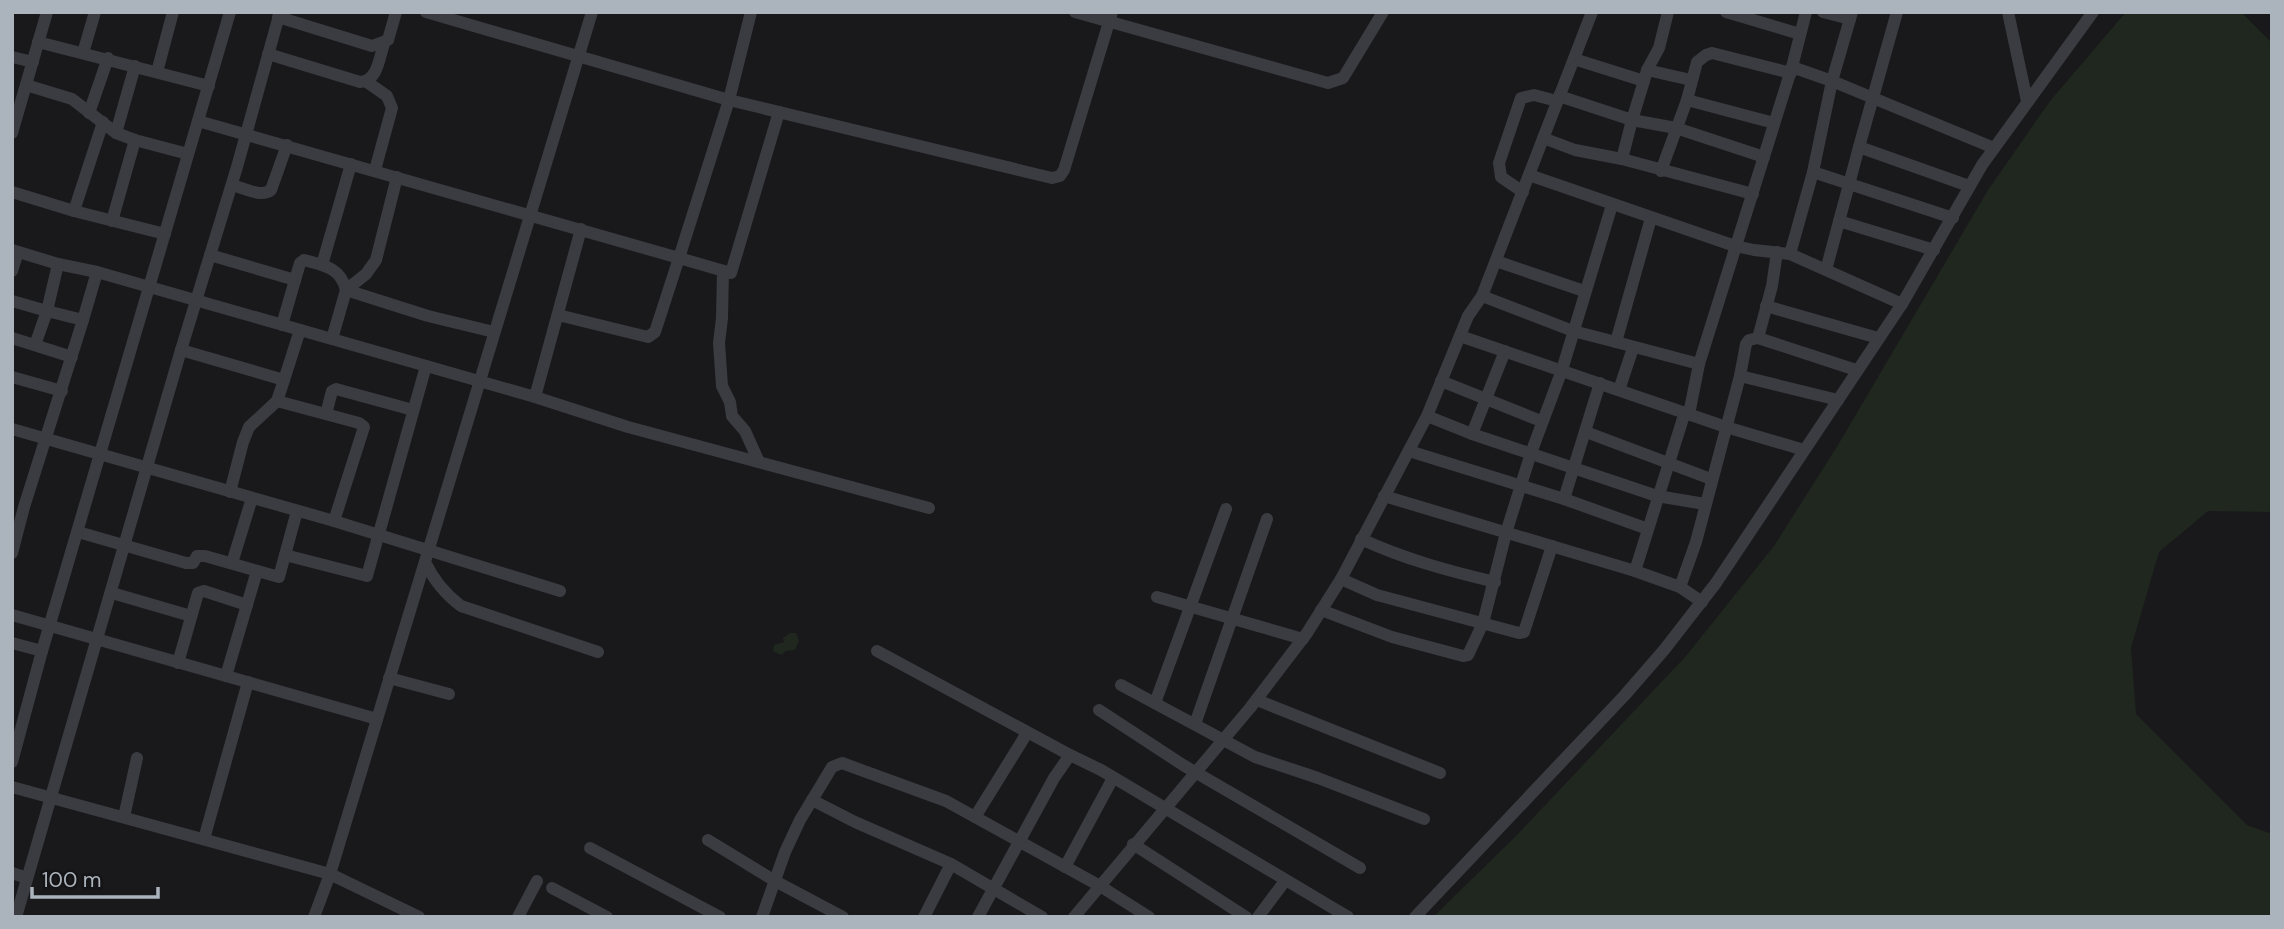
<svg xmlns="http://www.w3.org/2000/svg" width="2284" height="929" font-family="'DM Sans',sans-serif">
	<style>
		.green { fill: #1f271e }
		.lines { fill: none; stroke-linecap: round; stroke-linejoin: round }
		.minor { stroke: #3a3c41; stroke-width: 12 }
	</style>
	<rect width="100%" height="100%" fill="#19191b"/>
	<g class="green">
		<polygon points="2126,12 2241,12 2272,43 2272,512 2208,511 2159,552 2131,648 2136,714 2247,825 2272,834 2272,917 1433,917 1516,836 1686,656 1774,546 1838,445 1988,190 2050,101"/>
		<polygon points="790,633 796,633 799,641 795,650 786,651 781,655 773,651 774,645 784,642 783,638"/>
	</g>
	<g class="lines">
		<g class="minor">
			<polyline points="280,12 237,167 181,350 284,380 300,330"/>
			<polyline points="426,12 729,100 1052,178 1060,176 1064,170 1112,12"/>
			<polyline points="1075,12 1328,83 1343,78 1383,12"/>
			<polyline points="1726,12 1800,34"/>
			<polyline points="1823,12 1850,19"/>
			<polyline points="1897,12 1859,147 1969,186"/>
			<polyline points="2008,12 2027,101"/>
			<polyline points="278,17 372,46 388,40 396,12"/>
			<polyline points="38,42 209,86"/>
			<polyline points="83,53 95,12"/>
			<path d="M 268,54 L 360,82 C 378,81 379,58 384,44"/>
			<polyline points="12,57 33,62"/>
			<polyline points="1574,59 1644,81 1647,70 1659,48 1668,12"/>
			<polyline points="1792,67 1806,12"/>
			<polyline points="1647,70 1691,80"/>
			<polyline points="157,72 173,12"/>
			<polyline points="367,82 387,96 392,108 375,170"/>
			<polyline points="26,85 72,99 116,133 135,140 188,154"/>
			<polyline points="1559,96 1632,120 1644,81"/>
			<polyline points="1687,100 1774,123"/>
			<polyline points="89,113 108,58"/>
			<polyline points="198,121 679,258 729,100 751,12"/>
			<polyline points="12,133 47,12"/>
			<polyline points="116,133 135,66"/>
			<polyline points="1543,138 1575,150 1622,159 1753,194"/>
			<polyline points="1622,159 1632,120 1676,128 1764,157"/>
			<polyline points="1661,171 1687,100 1697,62 1706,55 1712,53 1791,73"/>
			<polyline points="1813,172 1953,218"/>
			<polyline points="1529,175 1735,246 1754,250 1790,254 1902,304"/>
			<path d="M 232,185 C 244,188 261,198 271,190 L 287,145"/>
			<polyline points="12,192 74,211 165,234"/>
			<polyline points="1523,192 1501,177 1499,163 1521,98 1534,95 1557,101"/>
			<polyline points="74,211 103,122"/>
			<polyline points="1651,218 1616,342 1699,364"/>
			<polyline points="112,221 135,140"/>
			<polyline points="1839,221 1934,250"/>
			<polyline points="12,250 58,264 97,272 535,397 628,427 929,508"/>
			<polyline points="1790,254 1813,172 1832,81 1852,12"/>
			<polyline points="210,255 295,280"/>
			<polyline points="1496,261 1584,291"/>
			<polyline points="322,265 351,164"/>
			<polyline points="1826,270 1859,147"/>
			<polyline points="12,271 18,252"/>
			<polyline points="723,271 722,318 719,343 722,386 730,402 732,416 745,431 759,462"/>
			<polyline points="1482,296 1573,331 1616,342"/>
			<polyline points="12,301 47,311 58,264"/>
			<polyline points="1766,306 1878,338"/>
			<polyline points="558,315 648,337 655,332 679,258 731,273 779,112"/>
			<path d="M 282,325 L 300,263 L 304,260 C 324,265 341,268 346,290 L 428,316 L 494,332"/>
			<polyline points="1460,336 1726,427 1804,450"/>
			<polyline points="12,338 72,357"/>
			<polyline points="1758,338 1772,286 1777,252"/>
			<polyline points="332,339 346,290 366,274 376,260 397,177"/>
			<polyline points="35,345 47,311 83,320 97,272"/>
			<polyline points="1740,376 1838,400"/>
			<polyline points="12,377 62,391"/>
			<polyline points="284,380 277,401 359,423 364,427 334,521"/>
			<polyline points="1441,381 1541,421"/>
			<polyline points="1619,390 1633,348"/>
			<polyline points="535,397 581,229"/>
			<polyline points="326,414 332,391 336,389 413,410"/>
			<polyline points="1689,414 1699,364 1792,67 1832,81 1994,148"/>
			<polyline points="1427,416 1472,434 1657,496 1705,504"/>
			<polyline points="12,429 334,521 560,591"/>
			<polyline points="1586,432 1711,479"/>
			<polyline points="1472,434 1505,351"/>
			<polyline points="1409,451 1564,499 1600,383"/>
			<polyline points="230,492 243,442 249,427 277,401"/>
			<polyline points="1384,496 1635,571 1680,587 1696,542 1740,376 1746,344 1749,340 1758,338 1856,370"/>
			<polyline points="1564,499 1648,529"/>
			<polyline points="78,532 186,563 193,563 197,556 205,556 279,577 297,511"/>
			<path d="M 1361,539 C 1404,559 1449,571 1495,582"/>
			<polyline points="12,553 24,507 83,320"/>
			<polyline points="285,555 367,576 426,366"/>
			<path d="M 425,562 C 434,581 445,594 461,606 L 598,652"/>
			<polyline points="232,563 252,498"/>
			<polyline points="1635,571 1685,412"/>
			<polyline points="1341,579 1377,595 1519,633 1524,632 1552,546"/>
			<polyline points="1680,587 1702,602"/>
			<polyline points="112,593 191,616"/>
			<polyline points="1157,597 1303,639"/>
			<polyline points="1321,610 1392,637 1463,656 1468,655 1483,623 1506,533 1531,453 1562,370 1612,205"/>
			<polyline points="12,615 377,719"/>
			<polyline points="12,643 42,651"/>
			<polyline points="877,651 1070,755"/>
			<polyline points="178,663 198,593 204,591 247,605"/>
			<polyline points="226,676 257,571"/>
			<polyline points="389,678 449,694"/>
			<polyline points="1121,685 1255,757 1318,778 1424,819"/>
			<polyline points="1257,700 1440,773"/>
			<polyline points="1155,703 1226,509"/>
			<polyline points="1099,710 1183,765 1360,868"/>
			<polyline points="1195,724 1267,519"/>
			<polyline points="12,762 42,651 230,12"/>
			<polyline points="12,787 330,874 419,917"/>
			<polyline points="812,800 855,822 951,864 1042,917"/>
			<polyline points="124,817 137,758"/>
			<polyline points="975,817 1027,733"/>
			<polyline points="204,839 248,682"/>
			<polyline points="708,840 775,881 843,917"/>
			<polyline points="1133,844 1246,917"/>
			<polyline points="590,848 720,917"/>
			<polyline points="1065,867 1113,778"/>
			<polyline points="12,873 27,878"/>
			<polyline points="552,888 607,917"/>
			<polyline points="16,917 181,350"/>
			<polyline points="314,917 330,874 592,12"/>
			<polyline points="518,917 537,881"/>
			<polyline points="762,917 785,852 800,820 832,767 842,763 946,801 1100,886 1149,917"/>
			<polyline points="924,917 951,864"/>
			<polyline points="978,917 1054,778 1070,755 1101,770 1348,917"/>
			<polyline points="1074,917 1250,708 1307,633 1341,579 1427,416 1468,316 1482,296 1592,12"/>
			<polyline points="1258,917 1285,881"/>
			<polyline points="1415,917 1624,696 1664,650 1716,583 1902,304 1982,165 2093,12"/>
		</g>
	</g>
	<rect width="2284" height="929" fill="none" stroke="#abb3bc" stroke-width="28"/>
	<path d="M32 887v10h126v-10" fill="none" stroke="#abb3bc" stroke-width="3.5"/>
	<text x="42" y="887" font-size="21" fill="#abb3bc" stroke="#141416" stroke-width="5" paint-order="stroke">100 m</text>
</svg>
